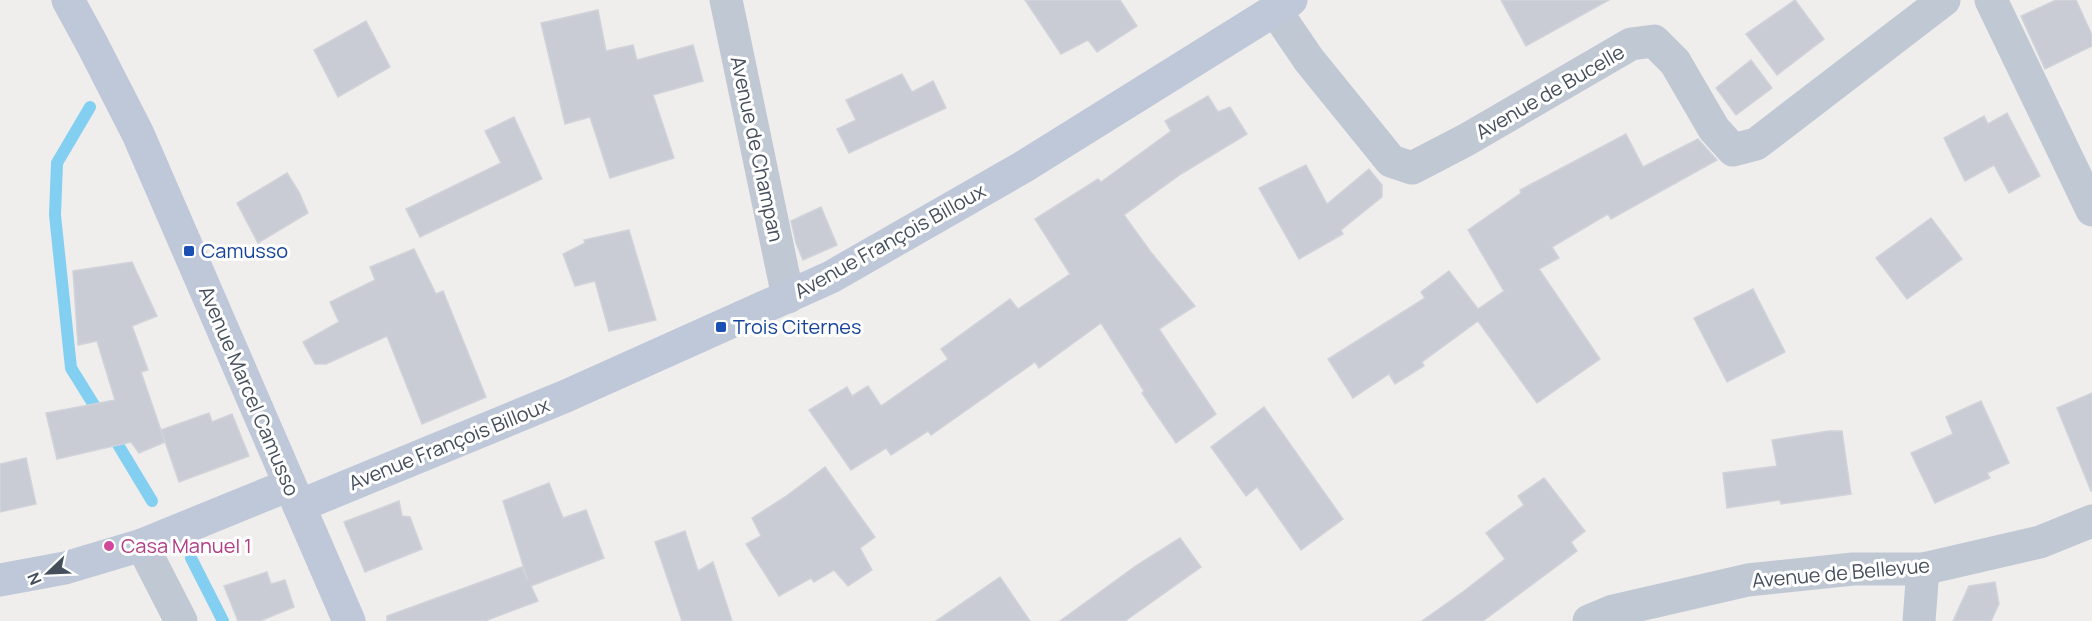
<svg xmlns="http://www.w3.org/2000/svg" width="2092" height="621" font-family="Manrope,sans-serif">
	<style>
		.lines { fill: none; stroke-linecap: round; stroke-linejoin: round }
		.stream { stroke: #83cff1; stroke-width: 12 }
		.building { fill: #c9ccd4; stroke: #d1d3da; stroke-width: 1.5 }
		.street { stroke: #c0c8d4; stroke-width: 33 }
		.secondary { stroke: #bfc8d8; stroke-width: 33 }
		.transit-dot { fill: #1a4fb4; stroke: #fff; stroke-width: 2 }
		.hotel-dot { fill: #d1479c; stroke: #fff; stroke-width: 2 }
		.labels { text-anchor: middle; stroke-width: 6; stroke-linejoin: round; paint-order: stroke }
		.street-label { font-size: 20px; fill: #454f5c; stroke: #fff }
		.transit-label { font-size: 20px; fill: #164399; stroke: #fff; text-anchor: start }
		.hotel-label { font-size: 20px; fill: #b23c85; stroke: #fff; text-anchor: start }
	</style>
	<rect width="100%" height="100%" fill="#f0eeed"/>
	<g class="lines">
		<g class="stream">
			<polyline points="90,107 57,163 55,215 71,368 102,418"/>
			<polyline points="111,433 152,501"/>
			<polyline points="191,558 223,621"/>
		</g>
	</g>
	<g class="building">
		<polygon points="1025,0 1120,0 1137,26 1097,52 1088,40 1061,54"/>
		<polygon points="1501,0 1609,0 1526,46"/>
		<polygon points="1795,0 1824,39 1777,75 1746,34"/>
		<polygon points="2056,0 2076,0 2092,35 2092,46 2045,69 2021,16"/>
		<polygon points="598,10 606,51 633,45 637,60 693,45 703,81 653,95 674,158 610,178 590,117 565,124 541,23"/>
		<polygon points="366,21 390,67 338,97 314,50"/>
		<polygon points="1751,60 1772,88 1736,115 1716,88"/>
		<polygon points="902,74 912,92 933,81 946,108 849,153 837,129 856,120 846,100"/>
		<polygon points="1208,96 1218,112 1230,107 1247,134 1181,174 1124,215 1150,251 1195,306 1159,329 1216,414 1176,443 1142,393 1144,391 1101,323 1039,368 1035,362 931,435 928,431 891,455 886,448 851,470 809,410 847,387 852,396 868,386 881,406 948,359 941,349 1010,299 1018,309 1070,274 1035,219 1098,179 1101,182 1171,131 1165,121"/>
		<polygon points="2007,113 2040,176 2009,193 1994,165 1965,181 1944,138 1984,116 1988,124"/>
		<polygon points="514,117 542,179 420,237 406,209 501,163 485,131"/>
		<polygon points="1626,134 1643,167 1698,139 1717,160 1611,219 1608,214 1552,247 1559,258 1539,269 1600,359 1537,403 1478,321 1422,362 1424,366 1395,384 1389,374 1353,398 1328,359 1425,298 1421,292 1449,271 1478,309 1504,291 1468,230 1521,193 1520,190"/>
		<polygon points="1306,165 1327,204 1369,169 1382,185 1382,197 1341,230 1343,234 1299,259 1259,188"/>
		<polygon points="287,173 299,192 308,213 258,243 237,203"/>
		<polygon points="821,207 837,245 803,260 796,243 791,221"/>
		<polygon points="1931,218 1962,259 1907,299 1876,258"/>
		<polygon points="629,230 656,320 609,331 595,281 575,286 563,254 585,243 584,240"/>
		<polygon points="414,249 436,294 443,291 486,397 422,424 387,336 326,364 315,364 303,342 339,322 330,302 375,280 370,267"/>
		<polygon points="132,262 157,316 132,326 148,370 141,372 165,442 139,453 131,442 57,459 46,413 115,400 97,341 78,345 73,271"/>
		<polygon points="1753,289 1785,352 1727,382 1694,318"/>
		<polygon points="2092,393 2092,491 2091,491 2057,408"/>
		<polygon points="1981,401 2009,463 1987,473 1990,478 1935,503 1911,453 1953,434 1946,417"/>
		<polygon points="1264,407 1343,519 1301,550 1257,487 1246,496 1211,447"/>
		<polygon points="209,413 212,422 232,414 249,456 179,482 161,430"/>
		<polygon points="1829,431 1842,431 1851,494 1781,504 1780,500 1727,508 1723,473 1777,466 1772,440"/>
		<polygon points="26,458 36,504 0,512 0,464"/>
		<polygon points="825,467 875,537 860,548 872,570 848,586 834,570 814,582 811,578 779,596 746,544 761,536 752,518 785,497"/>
		<polygon points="1544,478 1585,531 1571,542 1577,551 1483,621 1422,621 1464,591 1505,559 1486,533 1524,505 1518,496"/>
		<polygon points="549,483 563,518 586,510 604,558 531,586 538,601 485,621 387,621 387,616 522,567 528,581 503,501"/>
		<polygon points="399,501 402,516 410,517 422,549 365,572 344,522"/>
		<polygon points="685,531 698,571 713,562 732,621 682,621 655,542"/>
		<polygon points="1180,538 1201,567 1125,621 1060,621 1137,565"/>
		<polygon points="267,572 271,584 285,580 294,607 260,621 238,621 224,586"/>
		<polygon points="1000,577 1030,621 936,621"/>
		<polygon points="1995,582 1999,604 1991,621 1953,621 1969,586"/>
	</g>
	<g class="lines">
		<g class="street">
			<polyline points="726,0 788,297"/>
			<polyline points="1991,0 2092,210"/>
			<polyline points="1275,10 1309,60 1391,161 1412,168 1466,140 1631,44 1654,41 1675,62 1714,129 1733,150 1756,144 1944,0"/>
			<polyline points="142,545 181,621"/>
			<polyline points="1589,621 1613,611 1748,580 1853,569 1923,569 2040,542 2092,521"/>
			<polyline points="1919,621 1923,569"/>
		</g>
		<g class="secondary">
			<polyline points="68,0 92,44 138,134 349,621"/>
			<polyline points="299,506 566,396 831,277 1023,167 1291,0"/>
			<polyline points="0,580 65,568 142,545 289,485"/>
		</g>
	</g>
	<g class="transit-dot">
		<rect x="183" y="245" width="12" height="12" rx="3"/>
		<rect x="715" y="321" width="12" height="12" rx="3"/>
	</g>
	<circle class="hotel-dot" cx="109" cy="546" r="6"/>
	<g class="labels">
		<g class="street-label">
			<text transform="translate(1550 92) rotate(-30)" y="7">Avenue de Bucelle</text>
			<text transform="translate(757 149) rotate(78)" y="7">Avenue de Champan</text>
			<text transform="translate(890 241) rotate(-29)" y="7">Avenue François Billoux</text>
			<text transform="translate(249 391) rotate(67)" y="7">Avenue Marcel Camusso</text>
			<text transform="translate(449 444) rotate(-22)" y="7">Avenue François Billoux</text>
			<text transform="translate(1841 573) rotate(-5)" y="7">Avenue de Bellevue</text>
		</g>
		<g class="transit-label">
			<text x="201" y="258">Camusso</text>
			<text x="733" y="334">Trois Citernes</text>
		</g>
		<g class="hotel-label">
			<text x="121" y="553">Casa Manuel 1</text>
		</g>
	</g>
	<g transform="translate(48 573) rotate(247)" stroke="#ffffff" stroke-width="4.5" paint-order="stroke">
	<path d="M0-4.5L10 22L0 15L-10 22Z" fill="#454f5c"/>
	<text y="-9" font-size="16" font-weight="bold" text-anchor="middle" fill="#454f5c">N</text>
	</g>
</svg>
